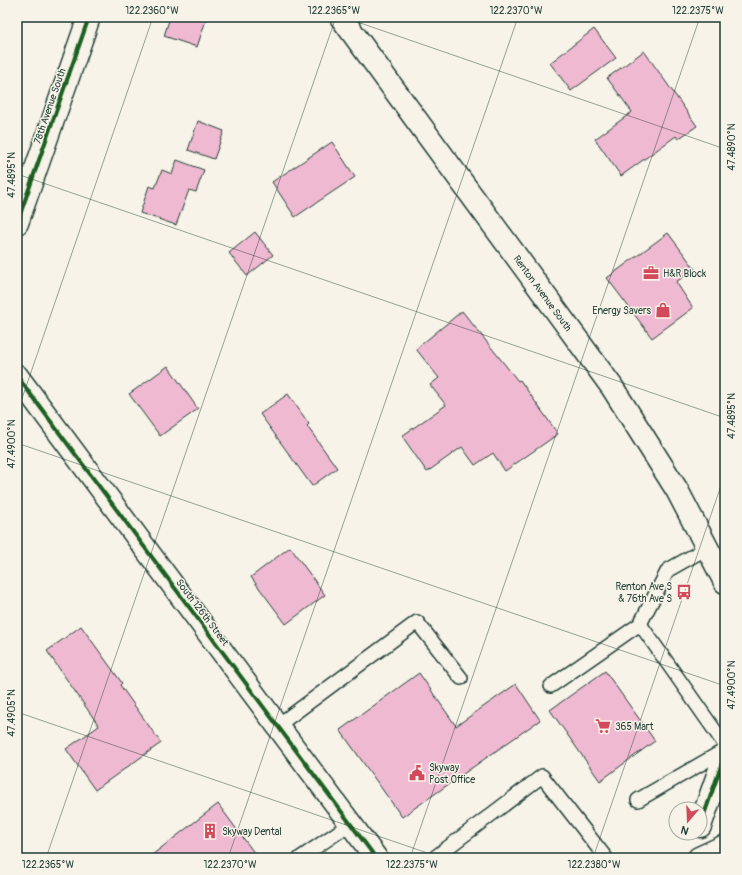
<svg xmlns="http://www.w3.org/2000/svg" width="742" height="875" font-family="Pangolin,sans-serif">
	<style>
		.building { fill: #f0b9d2; stroke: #1f3d34 }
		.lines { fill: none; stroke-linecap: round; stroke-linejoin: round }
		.service-casing { stroke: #1f3d34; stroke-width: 16 }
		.minor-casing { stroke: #1f3d34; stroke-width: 25 }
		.tertiary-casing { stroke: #1f3d34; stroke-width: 25 }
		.secondary-casing { stroke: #1f3d34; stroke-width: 25 }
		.service { stroke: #f7f3e8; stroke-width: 13 }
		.minor { stroke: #f7f3e8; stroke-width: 22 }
		.tertiary { stroke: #f7f3e8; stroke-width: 22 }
		.secondary { stroke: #f7f3e8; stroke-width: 22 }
		.cycleway-casing { stroke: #f7f3e8; stroke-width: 6 }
		.cycleway { stroke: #1b5e20; stroke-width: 4 }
		.ticks { fill: none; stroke: #1f3d34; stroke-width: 1; stroke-opacity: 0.45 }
		.labels { text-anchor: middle; stroke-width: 3; stroke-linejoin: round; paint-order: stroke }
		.street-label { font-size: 10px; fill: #1f3d34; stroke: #f7f3e8 }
		.poi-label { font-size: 10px; fill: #1f3d34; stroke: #f7f3e8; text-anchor: start }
		.neatline { fill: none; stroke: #1f3d34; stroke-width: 1.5 }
		.ticks-label { font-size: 10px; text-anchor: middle; fill: #1f3d34 }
	</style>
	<rect width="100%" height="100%" fill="#f7f3e8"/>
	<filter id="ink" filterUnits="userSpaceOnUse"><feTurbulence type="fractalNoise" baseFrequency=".025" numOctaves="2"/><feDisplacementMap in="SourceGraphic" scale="8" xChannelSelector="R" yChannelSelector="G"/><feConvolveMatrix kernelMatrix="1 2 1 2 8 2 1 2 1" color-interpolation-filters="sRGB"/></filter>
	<g filter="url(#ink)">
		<g class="building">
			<polygon points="170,17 207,17 197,47 164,36"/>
			<polygon points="594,29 616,58 571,91 550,63"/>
			<polygon points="644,51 697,126 678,139 676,136 621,176 595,139 632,112 607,78"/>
			<polygon points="198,121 224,131 214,159 188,150"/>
			<polygon points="332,142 355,177 295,217 272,182"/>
			<polygon points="177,160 204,170 196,192 189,190 176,225 140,213 149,186 155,188 162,170 172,174"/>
			<polygon points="255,232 273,255 247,276 229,253"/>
			<polygon points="668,233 695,269 676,282 693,308 652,338 607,278"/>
			<polygon points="462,311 518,381 520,380 558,434 505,471 493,453 475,465 462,447 427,472 402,436 446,405 430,385 439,378 416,349"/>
			<polygon points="168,366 198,409 160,436 129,394"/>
			<polygon points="288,394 309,424 307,426 337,468 312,486 260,414"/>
			<polygon points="290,547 325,595 286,624 251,577"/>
			<polygon points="81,626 122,683 120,685 161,743 95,790 66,749 99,726 47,651"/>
			<polygon points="605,671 655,741 600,781 550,710"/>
			<polygon points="419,673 456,726 516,684 540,720 402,817 340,730"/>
			<polygon points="218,804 258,858 148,858"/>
		</g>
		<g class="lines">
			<defs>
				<g id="service">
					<polyline points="640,624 668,570 707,548"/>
					<polyline points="551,686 640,624 725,745"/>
					<polyline points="277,726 417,622 461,678"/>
					<polyline points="638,800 725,750"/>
					<polyline points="300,858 350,824"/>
					<polyline points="434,858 542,776 606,858"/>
				</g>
				<g id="minor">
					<polyline points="17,376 376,858"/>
					<polyline points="700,826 725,755"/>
					<polyline points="699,858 725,846"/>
				</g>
				<polyline id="tertiary" points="17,223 89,17"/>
				<g id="secondary">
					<path id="s1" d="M 341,17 L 612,387 L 677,490 L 725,582"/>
				</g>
			</defs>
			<use href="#service" class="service-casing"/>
			<use href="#minor" class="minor-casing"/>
			<use href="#tertiary" class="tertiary-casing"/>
			<use href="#secondary" class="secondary-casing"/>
			<use href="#service" class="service"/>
			<use href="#minor" class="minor"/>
			<use href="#tertiary" class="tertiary"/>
			<use href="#secondary" class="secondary"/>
			<defs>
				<g id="cycleway">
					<polyline points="17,223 89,17"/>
					<polyline points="17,376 376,858"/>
					<polyline points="700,826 725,755"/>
				</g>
			</defs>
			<use href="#cycleway" class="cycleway-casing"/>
			<use href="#cycleway" class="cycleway"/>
		</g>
	</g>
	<path class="ticks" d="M 343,17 L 725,149M 17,174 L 725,418M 17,413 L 153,17M 17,443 L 725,686M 17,712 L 442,858M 46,858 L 336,17M 228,858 L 518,17M 410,858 L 700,17M 593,858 L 725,474"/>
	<defs>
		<symbol id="office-bare" viewBox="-9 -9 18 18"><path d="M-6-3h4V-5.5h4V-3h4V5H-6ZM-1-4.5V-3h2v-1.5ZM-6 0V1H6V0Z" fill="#d1495b" stroke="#f7f3e8" stroke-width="2.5" paint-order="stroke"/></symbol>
		<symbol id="shop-bare" viewBox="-9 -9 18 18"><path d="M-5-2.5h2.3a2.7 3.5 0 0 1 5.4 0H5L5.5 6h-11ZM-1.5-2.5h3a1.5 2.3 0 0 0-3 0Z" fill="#d1495b" stroke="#f7f3e8" stroke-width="2.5" paint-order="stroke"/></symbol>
		<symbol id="bus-bare" viewBox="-9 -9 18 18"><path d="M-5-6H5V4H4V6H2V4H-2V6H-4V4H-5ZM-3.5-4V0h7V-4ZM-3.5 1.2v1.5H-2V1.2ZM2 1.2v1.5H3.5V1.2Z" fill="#d1495b" stroke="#f7f3e8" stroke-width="2.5" paint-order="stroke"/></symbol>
		<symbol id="supermarket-bare" viewBox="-9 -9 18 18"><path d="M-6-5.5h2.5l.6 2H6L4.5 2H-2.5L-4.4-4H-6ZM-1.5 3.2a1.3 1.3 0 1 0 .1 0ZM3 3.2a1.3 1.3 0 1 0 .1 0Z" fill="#d1495b" stroke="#f7f3e8" stroke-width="2.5" paint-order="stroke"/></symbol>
		<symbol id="civic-bare" viewBox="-9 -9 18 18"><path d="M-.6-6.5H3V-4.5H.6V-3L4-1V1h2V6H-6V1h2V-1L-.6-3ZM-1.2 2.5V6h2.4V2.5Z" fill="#d1495b" stroke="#f7f3e8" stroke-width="2.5" paint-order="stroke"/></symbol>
		<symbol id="building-bare" viewBox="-9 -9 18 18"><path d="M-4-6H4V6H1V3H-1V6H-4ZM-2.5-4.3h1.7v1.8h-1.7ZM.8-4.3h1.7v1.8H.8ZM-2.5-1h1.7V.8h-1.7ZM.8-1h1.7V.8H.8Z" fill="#d1495b" stroke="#f7f3e8" stroke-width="2.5" paint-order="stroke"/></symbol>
	</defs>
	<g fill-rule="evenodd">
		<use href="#office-bare" x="640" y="262" width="22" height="22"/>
		<use href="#shop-bare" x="652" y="299" width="22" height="22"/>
		<use href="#bus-bare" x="673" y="581" width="22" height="22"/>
		<use href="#supermarket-bare" x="592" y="715" width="22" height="22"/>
		<use href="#civic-bare" x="406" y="762" width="22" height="22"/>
		<use href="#building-bare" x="199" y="820" width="22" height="22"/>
	</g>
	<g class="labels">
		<g class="street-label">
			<text transform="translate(49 106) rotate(-71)" y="4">78th Avenue South</text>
			<text dy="4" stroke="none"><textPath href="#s1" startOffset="342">Renton Avenue South</textPath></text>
			<text transform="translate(203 612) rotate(53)" y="4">South 126th Street</text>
		</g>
		<g class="poi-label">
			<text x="663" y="277">H&amp;R Block</text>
			<text x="651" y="314" text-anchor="end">Energy Savers</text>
			<text x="672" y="590" text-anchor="end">Renton Ave S<tspan x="672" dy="12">&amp; 76th Ave S</tspan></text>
			<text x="615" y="730">365 Mart</text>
			<text x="429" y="771">Skyway<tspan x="429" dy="12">Post Office</tspan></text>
			<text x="222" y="835">Skyway Dental</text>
		</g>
	</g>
	<rect width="742" height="875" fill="none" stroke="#f7f3e8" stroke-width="44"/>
	<g transform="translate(688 821) rotate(199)"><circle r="19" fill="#f7f3e8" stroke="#a1aaa0"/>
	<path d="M0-3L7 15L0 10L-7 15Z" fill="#d1495b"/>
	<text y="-6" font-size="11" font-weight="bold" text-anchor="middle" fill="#1f3d34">N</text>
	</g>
	<rect x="22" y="22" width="698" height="831" class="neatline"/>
	<g class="ticks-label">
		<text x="152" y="14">122.2360°W</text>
		<text x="334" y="14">122.2365°W</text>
		<text x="516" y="14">122.2370°W</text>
		<text x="698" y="14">122.2375°W</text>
		<text transform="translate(731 147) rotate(-90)" y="4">47.4890°N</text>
		<text transform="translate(11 175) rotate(-90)" y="4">47.4895°N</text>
		<text transform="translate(731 416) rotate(-90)" y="4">47.4895°N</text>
		<text transform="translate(11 444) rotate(-90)" y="4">47.4900°N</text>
		<text transform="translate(731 685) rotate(-90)" y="4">47.4900°N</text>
		<text transform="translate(11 713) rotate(-90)" y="4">47.4905°N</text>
		<text x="48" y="868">122.2365°W</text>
		<text x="230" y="868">122.2370°W</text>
		<text x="412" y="868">122.2375°W</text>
		<text x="594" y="868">122.2380°W</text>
	</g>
</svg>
